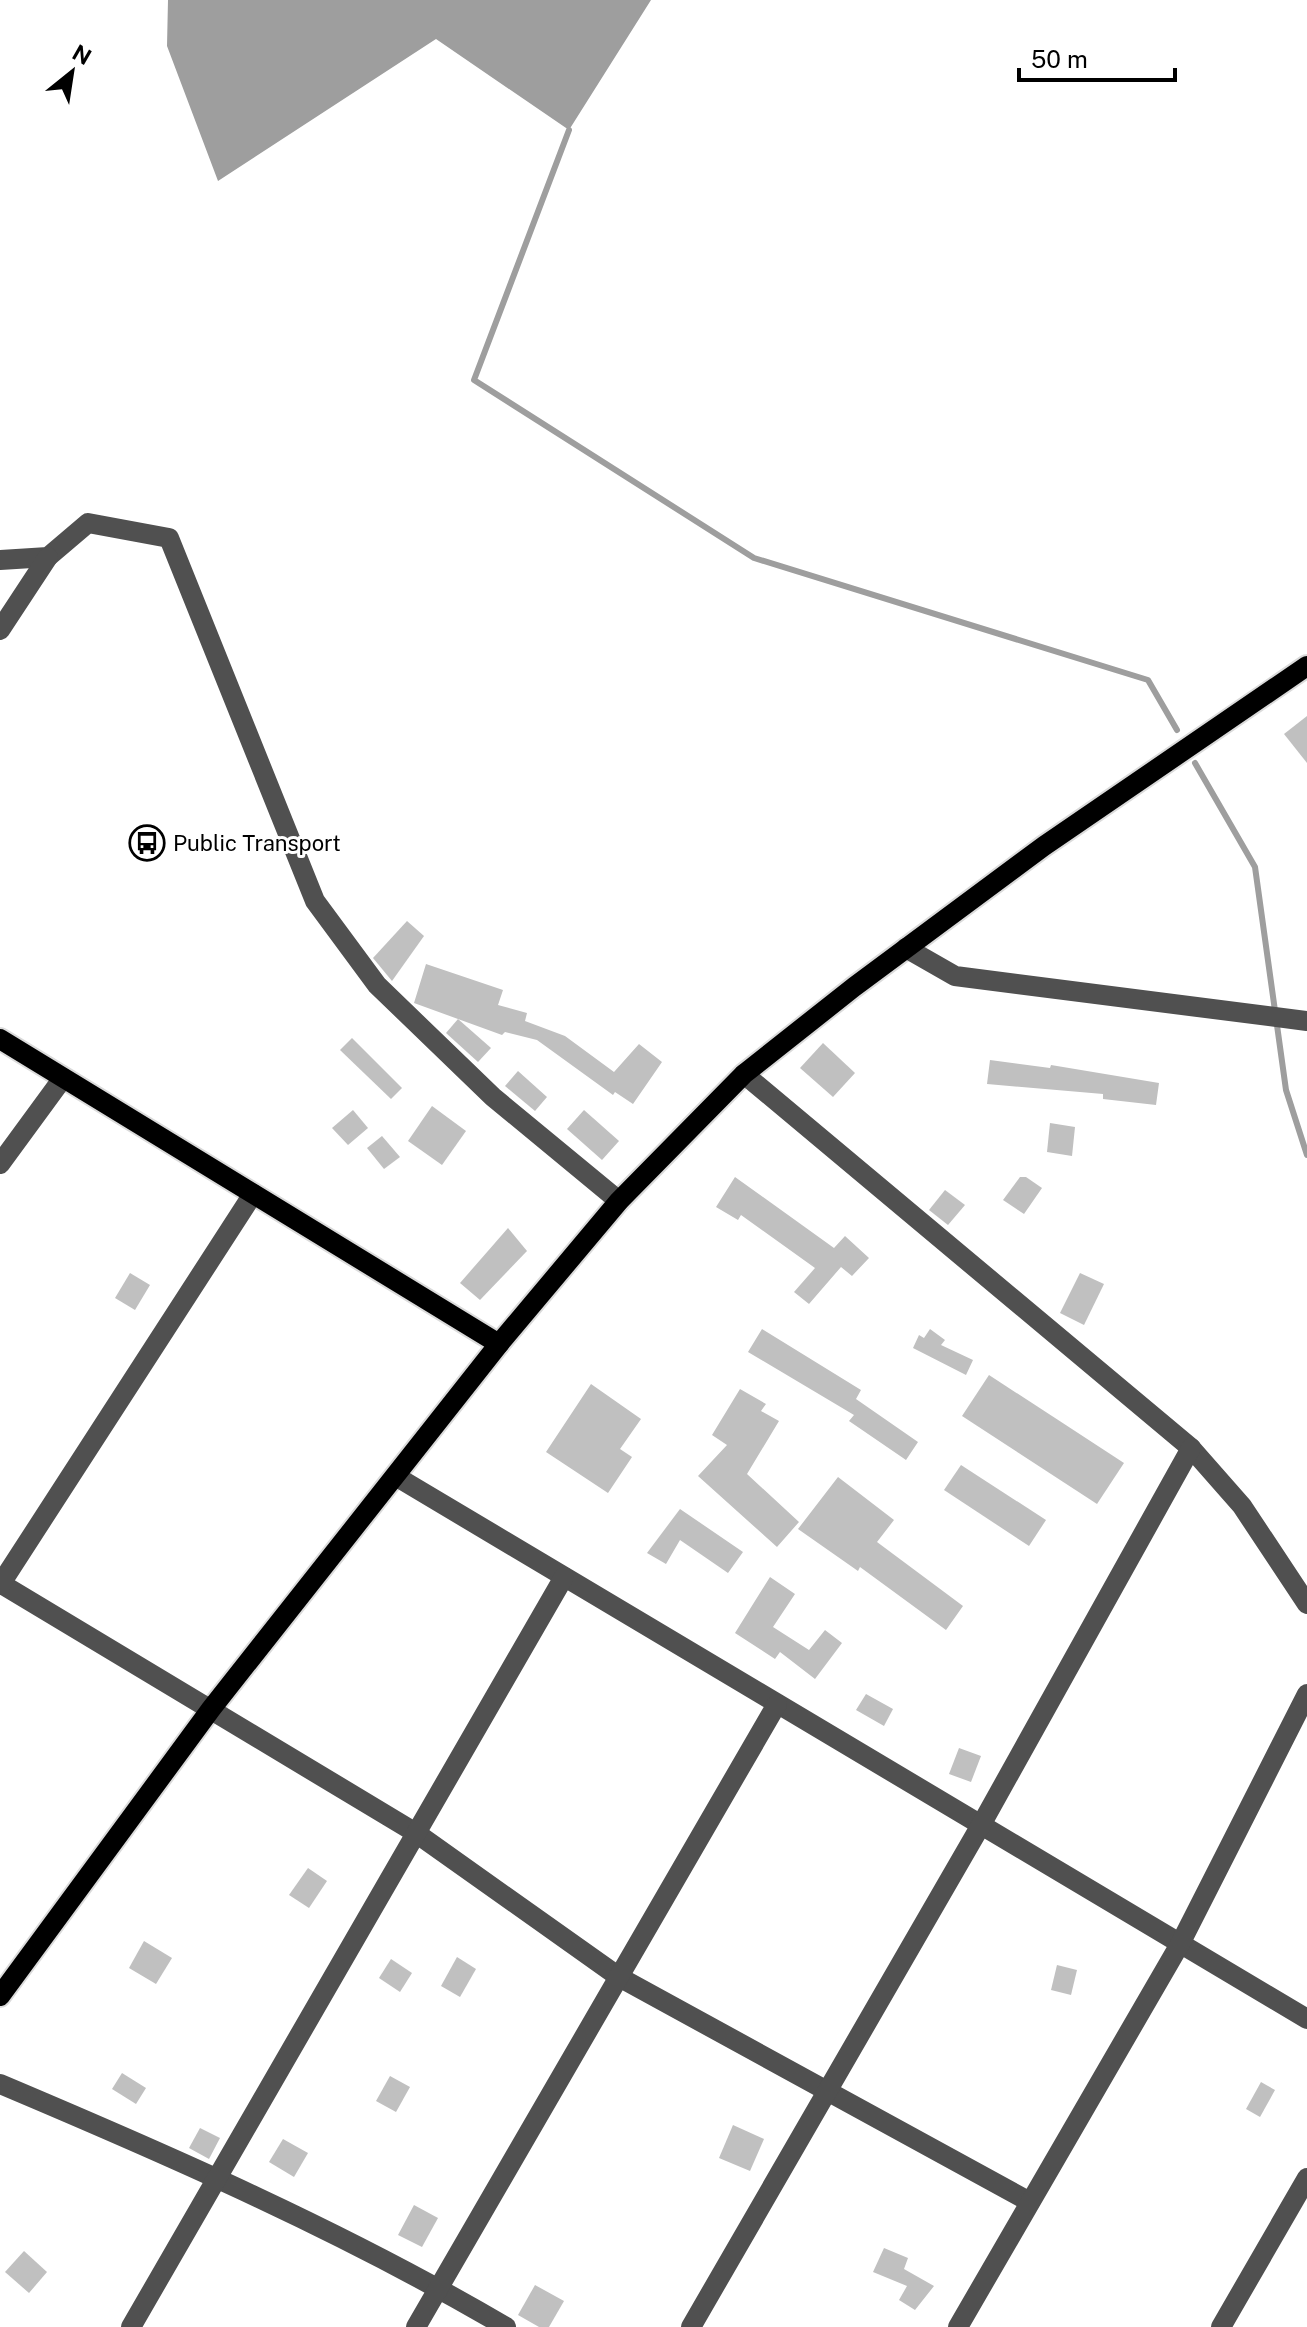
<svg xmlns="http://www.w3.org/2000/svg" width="1307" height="2327" font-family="'Public Sans',sans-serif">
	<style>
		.water { fill: #9e9e9e }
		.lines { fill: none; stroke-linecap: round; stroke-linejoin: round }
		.stream { stroke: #9e9e9e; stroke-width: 6 }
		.building { fill: #c0c0c0 }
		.major-casing { stroke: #dbdbdb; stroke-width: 24 }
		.minor { stroke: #505050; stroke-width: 20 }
		.major { stroke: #000; stroke-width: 20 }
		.labels { text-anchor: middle; stroke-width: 6; stroke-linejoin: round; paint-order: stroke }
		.poi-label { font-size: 22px; fill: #000; stroke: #fff; text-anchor: start }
	</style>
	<rect width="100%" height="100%" fill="#fff"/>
	<polygon class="water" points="168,0 651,0 569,130 436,39 218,181 167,46"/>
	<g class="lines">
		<g class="stream">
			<polyline points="569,130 474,380 754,558 1148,680 1177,730"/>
			<polyline points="1195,763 1255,867 1286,1090 1307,1155"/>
		</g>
	</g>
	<g class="building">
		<polygon points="1307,716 1307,763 1284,734"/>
		<polygon points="407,921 424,936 392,981 373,958"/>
		<polygon points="426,964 503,990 498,1005 527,1013 525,1021 565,1036 614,1072 639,1044 662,1062 633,1104 615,1092 613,1095 537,1040 505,1032 502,1035 414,1003"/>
		<polygon points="458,1019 491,1048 478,1062 446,1033"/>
		<polygon points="352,1038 402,1088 391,1099 340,1050"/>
		<polygon points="823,1043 855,1073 833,1097 800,1068"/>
		<polygon points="990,1060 1050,1068 1051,1065 1159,1083 1156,1105 1103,1099 1103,1094 987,1084"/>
		<polygon points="518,1071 547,1097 535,1111 505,1086"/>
		<polygon points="432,1106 466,1131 442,1165 408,1141"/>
		<polygon points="353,1110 368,1128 348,1145 332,1128"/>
		<polygon points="584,1110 619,1141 602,1160 567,1129"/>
		<polygon points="1050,1123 1075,1127 1072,1156 1047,1152"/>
		<polygon points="382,1136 400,1157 384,1169 367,1148"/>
		<polygon points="735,1177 834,1248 845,1236 869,1258 852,1276 841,1267 809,1304 794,1292 815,1268 741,1215 738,1220 716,1207"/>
		<polygon points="1020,1177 1026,1177 1042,1188 1024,1214 1003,1200"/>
		<polygon points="945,1190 965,1205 948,1225 929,1210"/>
		<polygon points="508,1228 527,1251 480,1300 460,1283"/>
		<polygon points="130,1273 150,1285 135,1310 115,1298"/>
		<polygon points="1080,1273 1104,1284 1084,1325 1060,1313"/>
		<polygon points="762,1329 861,1390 856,1399 918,1442 906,1460 849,1421 854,1415 748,1352"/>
		<polygon points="930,1329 945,1340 941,1345 973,1360 966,1375 913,1348 919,1335 924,1338"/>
		<polygon points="989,1375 1124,1463 1097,1504 962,1416"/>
		<polygon points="591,1384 641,1419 620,1449 632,1457 608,1493 546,1452"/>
		<polygon points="740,1389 766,1404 761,1411 779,1421 747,1474 799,1522 777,1547 698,1476 727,1445 712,1435"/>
		<polygon points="961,1465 1046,1520 1029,1546 944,1490"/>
		<polygon points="838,1477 894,1520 877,1542 963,1606 946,1630 860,1567 858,1571 798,1529"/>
		<polygon points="680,1509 743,1552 728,1573 680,1540 666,1564 647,1553"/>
		<polygon points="770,1577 795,1594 773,1627 809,1650 825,1630 842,1643 815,1679 780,1652 775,1659 735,1633"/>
		<polygon points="866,1694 893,1709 884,1726 856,1710"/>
		<polygon points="959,1748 981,1756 971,1782 949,1774"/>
		<polygon points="308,1868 327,1881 309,1908 289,1895"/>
		<polygon points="144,1941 172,1958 156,1984 129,1968"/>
		<polygon points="457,1957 476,1969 460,1997 441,1986"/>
		<polygon points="391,1959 412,1973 400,1992 379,1978"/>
		<polygon points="1057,1965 1077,1970 1071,1995 1051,1990"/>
		<polygon points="122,2073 146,2088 136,2104 112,2089"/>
		<polygon points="390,2076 410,2087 396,2112 376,2101"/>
		<polygon points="1261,2082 1275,2090 1260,2117 1246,2109"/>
		<polygon points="733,2125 764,2139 750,2171 719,2158"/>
		<polygon points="200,2128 220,2138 209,2159 189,2148"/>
		<polygon points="283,2139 308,2153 294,2177 269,2162"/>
		<polygon points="414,2205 438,2218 422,2247 398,2235"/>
		<polygon points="884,2248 908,2258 904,2269 934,2286 915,2310 899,2300 907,2286 873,2272"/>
		<polygon points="24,2251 47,2272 29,2293 5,2272"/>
		<polygon points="535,2285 564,2301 549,2327 539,2327 518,2315"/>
	</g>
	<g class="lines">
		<defs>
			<g id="major">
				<polyline points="0,1039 499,1344"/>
				<polyline points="0,1996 211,1709 499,1344 619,1201 744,1074 854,987 1044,846 1307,666"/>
			</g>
		</defs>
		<use href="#major" class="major-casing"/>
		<g class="minor">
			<polyline points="0,560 48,557 88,523 169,538 315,901 377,985 493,1097 619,1201"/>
			<polyline points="0,630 48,557"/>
			<polyline points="906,948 955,976 1307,1021"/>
			<polyline points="744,1074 1191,1448 1242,1506 1307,1604"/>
			<polyline points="0,1164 63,1078"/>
			<polyline points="397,1477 1307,2019"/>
			<polyline points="0,1583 416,1833 619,1977 1030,2202"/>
			<polyline points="0,1585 253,1194"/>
			<path d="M 0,2084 C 173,2157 344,2232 506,2327"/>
			<polyline points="131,2327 564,1577"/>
			<polyline points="416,2327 777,1704"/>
			<polyline points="691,2327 981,1825 1191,1448"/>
			<polyline points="958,2327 1180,1944 1307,1694"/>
			<polyline points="1221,2327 1307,2178"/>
		</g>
		<use href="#major" class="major"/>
	</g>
	<defs>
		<symbol id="bus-ring" viewBox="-11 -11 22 22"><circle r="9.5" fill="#fff" stroke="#000" stroke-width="1.5"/><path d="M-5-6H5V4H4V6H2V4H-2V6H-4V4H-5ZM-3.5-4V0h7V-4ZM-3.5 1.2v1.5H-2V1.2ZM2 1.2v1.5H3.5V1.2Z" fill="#000"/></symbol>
	</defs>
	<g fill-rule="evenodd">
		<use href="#bus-ring" x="127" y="823" width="40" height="40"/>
	</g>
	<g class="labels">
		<g class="poi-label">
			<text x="173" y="851">Public Transport</text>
		</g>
	</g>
	<g transform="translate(72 72) rotate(30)" stroke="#ffffff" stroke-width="6" paint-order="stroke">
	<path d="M0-6L14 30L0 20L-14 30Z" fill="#000000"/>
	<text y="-12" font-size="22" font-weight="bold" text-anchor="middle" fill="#000000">N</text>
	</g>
	<path d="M1019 68v12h156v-12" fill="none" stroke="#000000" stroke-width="4"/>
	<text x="1031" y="68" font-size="24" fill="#000000" stroke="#ffffff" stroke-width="6" paint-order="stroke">50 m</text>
</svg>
